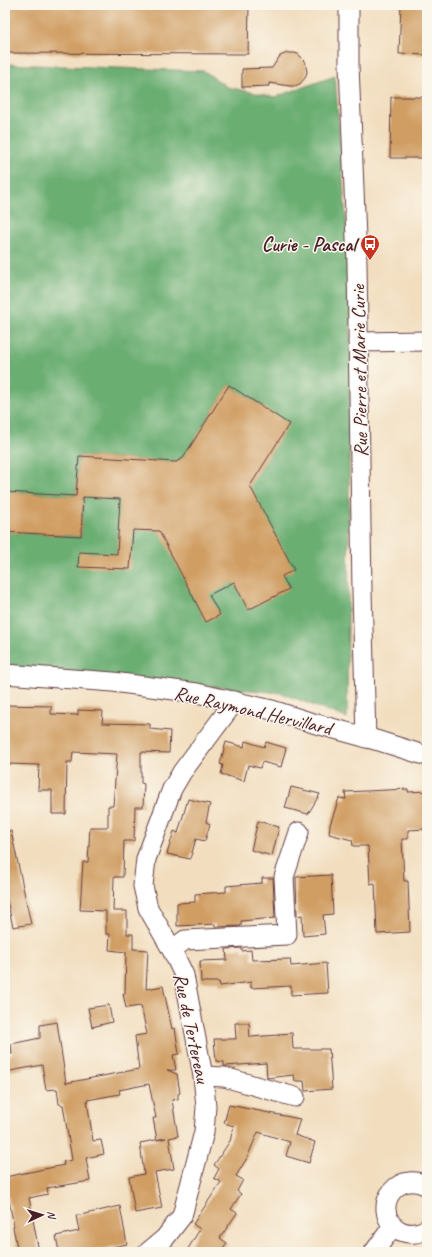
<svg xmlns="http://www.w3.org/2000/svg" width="432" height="1257" font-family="Caveat,sans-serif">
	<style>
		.forest { fill: #6bae72; stroke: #5a664e }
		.building { fill: #d09e64 }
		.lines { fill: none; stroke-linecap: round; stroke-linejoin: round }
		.minor-casing { stroke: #633c41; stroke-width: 21 }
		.minor { stroke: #fff; stroke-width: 19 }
		.labels { text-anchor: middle; stroke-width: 3; stroke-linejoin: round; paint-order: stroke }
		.poi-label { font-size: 20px; font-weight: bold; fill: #4a1f2b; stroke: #fbf7ec; text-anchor: end }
		.street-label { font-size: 20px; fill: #4a1f2b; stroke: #fbf7ec }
	</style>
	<rect width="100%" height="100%" fill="#fbf7ec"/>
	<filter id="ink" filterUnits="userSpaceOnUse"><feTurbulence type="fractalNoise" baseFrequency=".025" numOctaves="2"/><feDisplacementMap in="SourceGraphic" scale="8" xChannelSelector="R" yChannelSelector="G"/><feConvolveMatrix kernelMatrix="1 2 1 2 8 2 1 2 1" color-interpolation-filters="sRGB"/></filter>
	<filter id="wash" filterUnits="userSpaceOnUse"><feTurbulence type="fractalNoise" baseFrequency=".012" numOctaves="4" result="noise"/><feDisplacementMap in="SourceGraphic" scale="16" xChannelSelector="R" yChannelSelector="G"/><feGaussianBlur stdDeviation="0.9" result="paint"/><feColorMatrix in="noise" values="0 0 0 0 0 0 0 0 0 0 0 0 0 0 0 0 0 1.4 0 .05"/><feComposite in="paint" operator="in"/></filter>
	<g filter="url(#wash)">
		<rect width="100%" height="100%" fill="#f2debf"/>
		<polygon class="forest" points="5,64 204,71 227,87 275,97 335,76 351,285 347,718 281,693 5,667 5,532 81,536 83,497 217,479 263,407 229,385 183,458 176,462 79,456 76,496 5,492"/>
		<g id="blocks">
			<g class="building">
				<polygon points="5,5 249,5 248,54 5,53"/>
				<polygon points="401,5 427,5 427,55 399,54"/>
				<polygon points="287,53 294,53 298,54 305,61 307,72 305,78 300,84 295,86 290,86 269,83 269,86 242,87 242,69 272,68 280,56"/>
				<polygon points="391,97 427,97 427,158 390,158"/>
				<polygon points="229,385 289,424 250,486 294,570 282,576 289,589 248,610 234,582 209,595 220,615 206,622 159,531 133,530 130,569 78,567 79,552 117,554 120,499 83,497 81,536 5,532 5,492 76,496 79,456 176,462 183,458"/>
				<polygon points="5,705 51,706 51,714 78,715 78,710 103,711 102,723 150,724 150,729 170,731 169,753 141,752 141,783 144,784 143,807 135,807 134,841 124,841 123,877 114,877 113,911 127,911 127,934 133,934 133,949 148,950 146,989 163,986 172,1029 175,1028 179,1054 173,1055 176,1070 167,1070 177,1074 180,1093 178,1094 178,1099 172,1100 178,1136 169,1138 174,1169 155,1172 162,1208 135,1213 129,1177 144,1174 140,1143 166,1138 157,1140 153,1118 156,1118 149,1084 119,1090 120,1094 87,1100 93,1141 101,1140 104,1154 86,1158 90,1181 47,1188 48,1194 29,1198 39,1252 18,1252 13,1227 14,1226 8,1196 5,1197 5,1177 64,1165 63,1162 72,1160 63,1105 59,1104 57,1089 46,1090 42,1065 5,1072 5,1055 12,1054 11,1044 40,1038 40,1025 57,1022 66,1083 139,1069 135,1036 147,1034 141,1006 126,1008 123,994 125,994 126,952 109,950 110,934 106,934 106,911 80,910 83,862 88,862 90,827 108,827 108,806 113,806 117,754 73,752 72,762 67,762 66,814 52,814 52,790 38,790 39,765 7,764 7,755 5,755"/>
				<polygon points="245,741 264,747 266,742 286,748 281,767 262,762 260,768 248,765 244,781 221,774 223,765 220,764 226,742 244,747"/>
				<polygon points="291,787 320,794 308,814 285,808"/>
				<polygon points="408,789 408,792 427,791 427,829 408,830 408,839 402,839 404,881 408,881 410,932 377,934 375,883 370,884 368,846 353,846 352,840 329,834 330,825 339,798 346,799 345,792"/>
				<polygon points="188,799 210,804 206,822 210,824 205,841 196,839 190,859 167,854 174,831 178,833"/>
				<polygon points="258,821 279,827 272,856 251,850"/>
				<polygon points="11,831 31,924 13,927 5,891 5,832"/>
				<polygon points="331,875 333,914 323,915 325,934 303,936 302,915 297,916 296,877"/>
				<polygon points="262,878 273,878 275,918 241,921 241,926 215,927 215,924 177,926 177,903 195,902 195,894 226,892 226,886 262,883"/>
				<polygon points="242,948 242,951 251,950 252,960 290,959 291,966 326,963 328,993 291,995 291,986 251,988 251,982 220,986 219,982 201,982 200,961 227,960 226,949"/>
				<polygon points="109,1005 112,1022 92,1027 88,1008"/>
				<polygon points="235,1023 249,1023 250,1037 279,1035 279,1034 292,1033 293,1049 329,1049 332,1089 305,1091 304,1081 295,1081 294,1075 267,1078 266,1063 226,1066 224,1066 224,1062 216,1061 214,1039 236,1039"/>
				<polygon points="229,1105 300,1119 295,1135 315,1142 309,1163 286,1156 290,1142 258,1132 247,1158 236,1176 243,1180 237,1191 241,1194 231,1209 237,1213 220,1238 227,1243 221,1252 186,1252 200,1229 193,1224 221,1182 214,1178 219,1169 214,1165 230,1141 234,1126 224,1123"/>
				<polygon points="120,1206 127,1244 89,1252 59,1252 56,1236 79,1231 76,1216"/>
			</g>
		</g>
	</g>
	<g filter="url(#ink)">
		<use href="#blocks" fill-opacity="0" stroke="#633c41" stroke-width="1"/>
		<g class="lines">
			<defs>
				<g id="minor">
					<polyline points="349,5 349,65 357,263 362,591 366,738"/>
					<polyline points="358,342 427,341"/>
					<polyline points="5,674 113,682 197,693 272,710 313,723 379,741 427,756"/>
					<polyline points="172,950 185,940 287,935 284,877 299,832"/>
					<polyline points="203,1076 224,1077 295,1097"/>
					<path d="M 427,1186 C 421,1183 416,1181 409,1182 C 396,1183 385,1196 386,1210 C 388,1231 410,1239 427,1229"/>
					<polyline points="148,1252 165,1238 182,1216 204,1132 206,1107 203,1076 184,975 172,950 148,908 143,886 146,859 172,789 182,772 235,701"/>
					<polyline points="374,1252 393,1226"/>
				</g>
			</defs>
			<use href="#minor" class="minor-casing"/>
			<use href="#minor" class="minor"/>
		</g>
	</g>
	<defs>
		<symbol id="bus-pin" viewBox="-11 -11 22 30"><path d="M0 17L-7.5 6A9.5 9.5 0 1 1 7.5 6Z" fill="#c8321e" stroke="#fbf7ec"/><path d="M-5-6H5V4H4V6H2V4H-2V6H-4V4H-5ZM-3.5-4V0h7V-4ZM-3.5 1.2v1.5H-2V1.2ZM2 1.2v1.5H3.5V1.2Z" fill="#fff"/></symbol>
	</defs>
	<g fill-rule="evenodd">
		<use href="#bus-pin" x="359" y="233" width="22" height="30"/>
	</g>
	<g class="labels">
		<g class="poi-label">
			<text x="356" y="251">Curie - Pascal</text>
		</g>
		<g class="street-label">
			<text transform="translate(359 371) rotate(-91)" y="7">Rue Pierre et Marie Curie</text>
			<text transform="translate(253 710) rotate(13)" y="7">Rue Raymond Hervillard</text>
			<text transform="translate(192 1028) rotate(78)" y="7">Rue de Tertereau</text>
		</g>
	</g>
	<rect width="432" height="1257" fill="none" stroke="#fbf7ec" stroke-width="20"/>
	<g transform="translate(42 1215) rotate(86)" stroke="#fbf7ec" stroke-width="3" paint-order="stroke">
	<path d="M0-3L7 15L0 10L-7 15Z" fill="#4a1f2b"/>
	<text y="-6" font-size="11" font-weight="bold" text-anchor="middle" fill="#4a1f2b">N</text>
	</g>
</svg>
